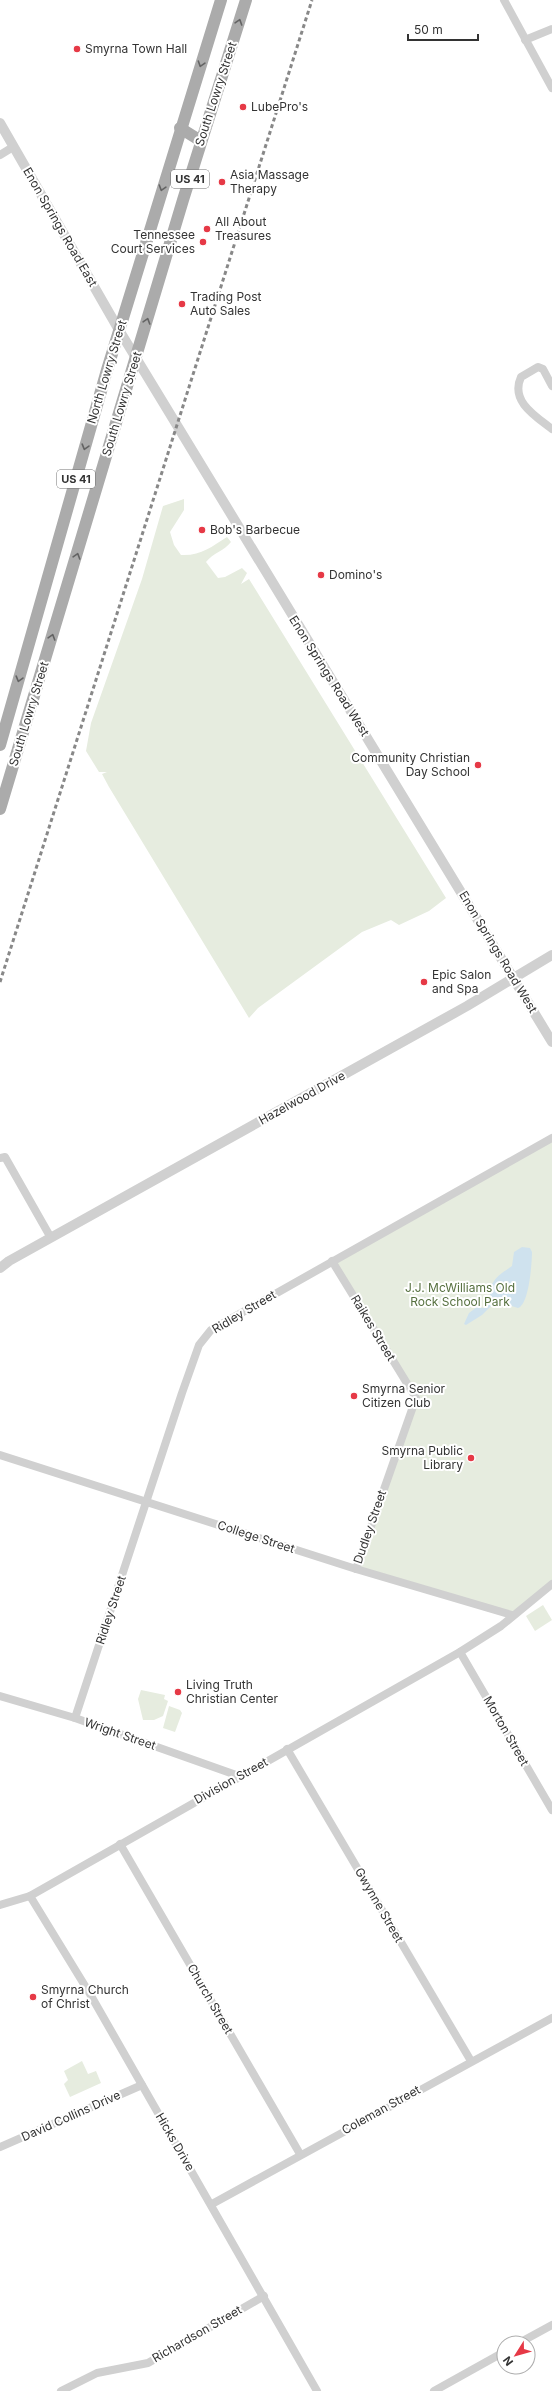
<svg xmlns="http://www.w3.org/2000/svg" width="552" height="2391" font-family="Inter,sans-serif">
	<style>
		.green { fill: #e6ecdf }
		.water { fill: #cfe2ee }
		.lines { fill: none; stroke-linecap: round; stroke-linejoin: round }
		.minor { stroke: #d0d0d0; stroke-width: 8 }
		.tertiary { stroke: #d0d0d0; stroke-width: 10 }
		.primary { stroke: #ababab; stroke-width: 12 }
		.rail { stroke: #888; stroke-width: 3; stroke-dasharray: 4 3; stroke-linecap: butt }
		.oneway { stroke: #636363 }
		.poi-dot { fill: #e63946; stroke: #fff; stroke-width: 1.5 }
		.labels { text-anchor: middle; stroke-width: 4; stroke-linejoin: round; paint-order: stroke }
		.shield { fill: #fff; stroke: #707070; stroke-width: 1 }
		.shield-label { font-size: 11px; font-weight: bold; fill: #333 }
		.poi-label { font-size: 12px; fill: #333; stroke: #fff; text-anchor: start }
		.street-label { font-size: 12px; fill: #333; stroke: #fff }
		.park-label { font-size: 12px; fill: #56703f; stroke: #fff }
	</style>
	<rect width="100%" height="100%" fill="#fff"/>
	<g class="green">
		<path d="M 184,499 L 184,510 L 170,532 L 174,545 L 181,555 C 201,556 211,547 227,537 L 231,542 C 224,551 213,553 206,562 L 218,578 L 225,577 L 242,568 L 247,573 L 241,584 L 249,579 L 446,898 L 429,911 L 399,925 L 391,920 L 362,932 L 258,1008 L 249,1018 L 109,787 L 102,774 L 107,772 L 99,772 L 86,751 L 91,723 L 142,579 L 163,506 Z"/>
		<polygon points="552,1138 552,1584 512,1615 356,1569 416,1402 332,1261"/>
		<polygon points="543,1605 552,1620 535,1631 526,1616"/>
		<polygon points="141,1690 165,1695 164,1699 168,1701 163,1716 154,1720 143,1720 138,1699"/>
		<polygon points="169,1706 180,1710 182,1713 175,1732 163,1728"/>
		<polygon points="82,2061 88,2074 96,2071 101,2083 70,2097 64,2084 68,2080 64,2071"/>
	</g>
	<path class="water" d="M 522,1247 L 530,1248 L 532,1252 C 532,1263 529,1305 518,1308 L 496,1301 L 482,1315 L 466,1325 L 464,1324 L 469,1313 L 477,1307 L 484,1308 L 493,1300 L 488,1291 C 497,1275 498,1276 512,1266 L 514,1252 Z"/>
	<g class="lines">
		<g class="minor">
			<polyline points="504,0 552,88"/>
			<polyline points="525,40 552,29"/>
			<polyline points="0,155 13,147"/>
			<path d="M 552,386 L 543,369 L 538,367 L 521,377 C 510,401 535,416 552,429"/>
			<polyline points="0,1158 5,1157 51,1238"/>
			<polyline points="332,1261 416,1398 356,1569"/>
			<polyline points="0,1455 356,1569 512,1615"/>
			<polyline points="460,1652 552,1810"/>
			<polyline points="0,1696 75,1718 239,1776"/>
			<polyline points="75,1718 182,1393 199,1345 211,1330 552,1138"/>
			<polyline points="287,1749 471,2061"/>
			<polyline points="120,1844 300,2154"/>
			<polyline points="30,1896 90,1994 317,2391"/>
			<polyline points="0,1905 30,1896 460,1652 501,1626 552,1584"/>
			<polyline points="0,2147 142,2085"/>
			<polyline points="212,2204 552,2018"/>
			<polyline points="519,2343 552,2325"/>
			<polyline points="61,2391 97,2373 148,2363 264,2296"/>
			<polyline points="434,2391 504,2352"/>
		</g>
		<g class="tertiary">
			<polyline points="0,123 119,330 552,1042"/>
			<polyline points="0,1268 9,1261 467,1006 552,955"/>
		</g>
		<g class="primary">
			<polyline points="180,128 201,141"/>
			<polyline points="0,745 107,370 221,0"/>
			<polyline points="0,809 183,200 246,0"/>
		</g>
		<polyline class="rail" points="0,982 312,0"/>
	</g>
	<defs><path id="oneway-chevron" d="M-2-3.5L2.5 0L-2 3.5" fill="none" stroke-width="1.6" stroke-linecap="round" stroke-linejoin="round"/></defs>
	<g class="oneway">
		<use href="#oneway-chevron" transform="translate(239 22) rotate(-72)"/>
		<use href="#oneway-chevron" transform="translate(201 64) rotate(108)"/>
		<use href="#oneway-chevron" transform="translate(162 188) rotate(107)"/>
		<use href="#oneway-chevron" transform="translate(147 321) rotate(-73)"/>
		<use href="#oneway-chevron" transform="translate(85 447) rotate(106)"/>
		<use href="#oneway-chevron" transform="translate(77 556) rotate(-73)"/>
		<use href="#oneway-chevron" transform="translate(52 637) rotate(-73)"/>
		<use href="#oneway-chevron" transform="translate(19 679) rotate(106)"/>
	</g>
	<g class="poi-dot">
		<circle cx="77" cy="49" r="4"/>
		<circle cx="243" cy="107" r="4"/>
		<circle cx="222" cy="182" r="4"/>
		<circle cx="207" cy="229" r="4"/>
		<circle cx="203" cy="242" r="4"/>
		<circle cx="182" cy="304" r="4"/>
		<circle cx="202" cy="530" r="4"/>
		<circle cx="321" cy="575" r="4"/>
		<circle cx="478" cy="765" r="4"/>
		<circle cx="424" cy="982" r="4"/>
		<circle cx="354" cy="1396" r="4"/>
		<circle cx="471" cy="1458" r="4"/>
		<circle cx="178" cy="1692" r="4"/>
		<circle cx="33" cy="1997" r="4"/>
	</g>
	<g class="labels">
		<g class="shield">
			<rect x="171" y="170" width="38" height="18" rx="3"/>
			<rect x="57" y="470" width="38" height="18" rx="3"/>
		</g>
		<g class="shield-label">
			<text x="190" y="183">US 41</text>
			<text x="76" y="483">US 41</text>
		</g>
		<g class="poi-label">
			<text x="85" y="53">Smyrna Town Hall</text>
			<text x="251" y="111">LubePro's</text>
			<text x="230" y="179">Asia Massage<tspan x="230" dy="14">Therapy</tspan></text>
			<text x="215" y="226">All About<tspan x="215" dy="14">Treasures</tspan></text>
			<text x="195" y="239" text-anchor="end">Tennessee<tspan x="195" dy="14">Court Services</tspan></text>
			<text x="190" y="301">Trading Post<tspan x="190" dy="14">Auto Sales</tspan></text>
			<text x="210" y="534">Bob's Barbecue</text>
			<text x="329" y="579">Domino's</text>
			<text x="470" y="762" text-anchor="end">Community Christian<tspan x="470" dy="14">Day School</tspan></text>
			<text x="432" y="979">Epic Salon<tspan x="432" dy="14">and Spa</tspan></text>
			<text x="362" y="1393">Smyrna Senior<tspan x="362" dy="14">Citizen Club</tspan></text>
			<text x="463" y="1455" text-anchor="end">Smyrna Public<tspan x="463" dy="14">Library</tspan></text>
			<text x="186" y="1689">Living Truth<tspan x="186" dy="14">Christian Center</tspan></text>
			<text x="41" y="1994">Smyrna Church<tspan x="41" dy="14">of Christ</tspan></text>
		</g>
		<g class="street-label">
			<text transform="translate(216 94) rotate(-72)" y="4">South Lowry Street</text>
			<text transform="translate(60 227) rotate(60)" y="4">Enon Springs Road East</text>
			<text transform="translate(107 372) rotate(-73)" y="4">North Lowry Street</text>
			<text transform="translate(122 404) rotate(-73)" y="4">South Lowry Street</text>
			<text transform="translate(329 676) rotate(58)" y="4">Enon Springs Road West</text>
			<text transform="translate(29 714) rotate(-73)" y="4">South Lowry Street</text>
			<text transform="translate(498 952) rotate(59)" y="4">Enon Springs Road West</text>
			<text transform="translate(302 1098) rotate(-29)" y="4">Hazelwood Drive</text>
			<text transform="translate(244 1312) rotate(-31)" y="4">Ridley Street</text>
			<text transform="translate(373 1328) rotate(59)" y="4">Raikes Street</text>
			<text transform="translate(370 1527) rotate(-71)" y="4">Dudley Street</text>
			<text transform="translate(256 1537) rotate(18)" y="4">College Street</text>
			<text transform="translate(111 1610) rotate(-72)" y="4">Ridley Street</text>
			<text transform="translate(506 1731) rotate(60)" y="4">Morton Street</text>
			<text transform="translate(120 1734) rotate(19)" y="4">Wright Street</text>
			<text transform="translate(231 1781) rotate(-29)" y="4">Division Street</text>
			<text transform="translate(379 1905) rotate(60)" y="4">Gwynne Street</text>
			<text transform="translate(210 1999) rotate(60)" y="4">Church Street</text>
			<text transform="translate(381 2110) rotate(-29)" y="4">Coleman Street</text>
			<text transform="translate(71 2116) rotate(-24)" y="4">David Collins Drive</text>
			<text transform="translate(175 2142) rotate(60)" y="4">Hicks Drive</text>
			<text transform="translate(197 2334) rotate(-30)" y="4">Richardson Street</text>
		</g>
		<g class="park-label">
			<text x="460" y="1292">J.J. McWilliams Old<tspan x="460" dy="14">Rock School Park</tspan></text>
		</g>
	</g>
	<g transform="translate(516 2355) rotate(233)"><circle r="19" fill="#ffffff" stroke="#adadad"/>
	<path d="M0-3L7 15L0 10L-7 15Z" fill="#e63946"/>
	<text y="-6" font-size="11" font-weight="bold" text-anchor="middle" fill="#333333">N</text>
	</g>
	<path d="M408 34v6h70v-6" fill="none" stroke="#333333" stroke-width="2"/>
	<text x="414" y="34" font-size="12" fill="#333333" stroke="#ffffff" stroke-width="3" paint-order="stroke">50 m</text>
</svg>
